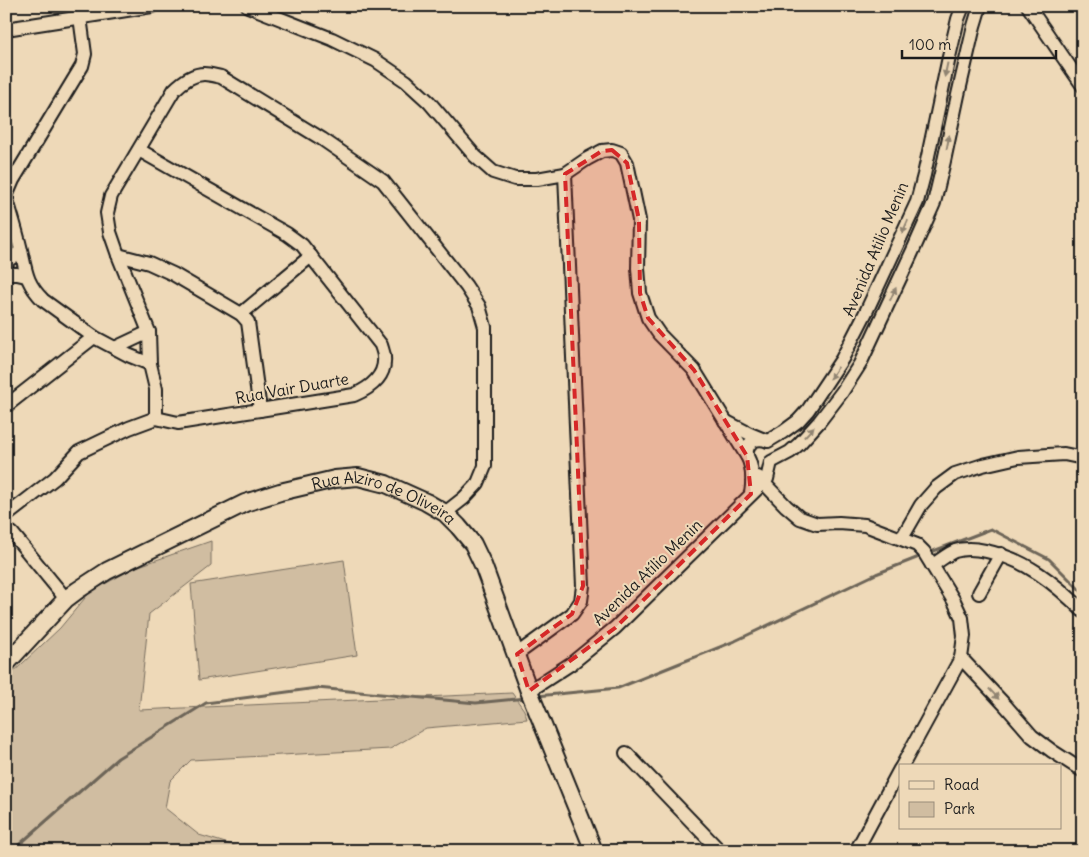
<svg xmlns="http://www.w3.org/2000/svg" width="1089" height="857" font-family="Delius,sans-serif">
	<style>
		.green { fill: #d0bda1; stroke: #766c5e }
		.lines { fill: none; stroke-linecap: round; stroke-linejoin: round }
		.stream { stroke: #6d6558; stroke-width: 3 }
		.minor-casing { stroke: #1c1c1c; stroke-width: 16 }
		.major-casing { stroke: #1c1c1c; stroke-width: 20 }
		.minor { stroke: #eed9b8; stroke-width: 12 }
		.major { stroke: #eed9b8; stroke-width: 16 }
		.oneway { fill: #908472 }
		.marked { fill: #d62828; fill-opacity: 0.2; stroke: #d62828; stroke-width: 4; stroke-dasharray: 10 6; stroke-linejoin: round }
		.labels { text-anchor: middle; stroke-width: 4; stroke-linejoin: round; paint-order: stroke }
		.street-label { font-size: 16px; fill: #1c1c1c; stroke: #eed9b8 }
	</style>
	<rect width="100%" height="100%" fill="#eed9b8"/>
	<filter id="ink" filterUnits="userSpaceOnUse"><feTurbulence type="fractalNoise" baseFrequency=".02" numOctaves="2"/><feDisplacementMap in="SourceGraphic" scale="10" xChannelSelector="R" yChannelSelector="G"/><feConvolveMatrix kernelMatrix="1 2 1 2 8 2 1 2 1" color-interpolation-filters="sRGB"/></filter>
	<g filter="url(#ink)">
		<g class="green">
			<polygon points="211,541 211,566 149,614 139,710 512,693 524,710 527,719 426,728 390,749 191,760 170,781 165,808 199,835 252,851 6,851 6,679 60,628 90,592 136,567"/>
			<polygon points="344,560 357,655 199,680 191,584"/>
		</g>
		<g class="lines">
			<g class="stream">
				<polyline points="931,552 991,529 1049,559 1083,593"/>
				<polyline points="537,696 618,688 735,641 876,574 919,557"/>
				<polyline points="12,851 118,758 206,703 317,688 476,703 526,698"/>
			</g>
			<defs>
				<g id="minor">
					<path d="M 248,6 L 332,39 L 375,60 L 406,81 L 429,102 L 475,156 L 493,172 L 515,179 L 537,179 L 565,174 L 587,159 L 602,151 L 612,150 L 621,153 L 627,163 L 639,220 L 638,268 L 640,293 L 648,318 L 659,334 L 694,370 L 747,456 C 753,467 753,481 751,494"/>
					<polyline points="1028,6 1083,86"/>
					<path d="M 80,17 L 85,54 L 82,66 L 13,180 L 7,194 L 7,200 C 12,217 17,233 21,250 C 26,272 26,283 43,300 L 94,337 L 128,355 L 150,364"/>
					<polyline points="6,29 152,6"/>
					<polyline points="118,255 149,263 173,274 241,314 248,322 260,410"/>
					<polyline points="6,262 21,251"/>
					<polyline points="6,274 17,274 26,276"/>
					<polyline points="241,314 311,256"/>
					<polyline points="115,348 149,332"/>
					<polyline points="6,406 94,337"/>
					<path d="M 156,418 L 156,389 L 150,364 L 149,332 L 118,255 L 110,232 L 107,213 L 111,196 L 174,90 C 182,82 192,74 204,74 C 209,74 216,76 221,77 L 322,139 L 383,181 L 466,286 L 479,306 L 485,327 L 485,466 L 478,483 L 464,498 L 445,513"/>
					<polyline points="725,421 750,434 762,439"/>
					<path d="M 747,456 C 745,443 756,436 768,441 L 783,432 L 798,421 L 808,410 L 842,359 L 866,312 L 917,202 L 924,175 L 949,57 L 958,19 L 963,6"/>
					<polyline points="758,477 786,506 800,518 817,524 839,523 865,525 917,545 924,552 954,601 962,618 964,636 961,658 902,766"/>
					<path d="M 6,516 L 55,478 L 79,452 L 129,428 L 156,418 L 178,423 L 354,395 C 370,388 386,377 384,357 C 384,353 382,349 381,345 L 302,245 L 287,234 L 139,150"/>
					<polyline points="12,533 66,599"/>
					<polyline points="902,538 921,505 936,488 955,474 983,465 1018,457 1064,454 1083,458"/>
					<path d="M 932,565 C 940,561 947,554 955,551 C 964,548 977,549 986,551 C 1025,559 1055,583 1083,611"/>
					<polyline points="979,593 1001,554"/>
					<polyline points="517,654 572,614 581,601 583,586 565,174"/>
					<polyline points="961,658 1005,705 1032,736 1052,751 1083,771"/>
					<polyline points="529,691 572,663 615,628 763,483 767,479 771,462 790,452 799,444 819,422 842,392 860,364 915,246 934,203 944,161 958,95 974,26 980,6"/>
					<polyline points="626,753 720,851"/>
					<polyline points="856,851 900,769"/>
				</g>
				<g id="major">
					<path id="s1" d="M 6,664 L 66,599 L 78,590 L 107,571 L 245,503 L 280,492 L 335,479 L 358,477 L 386,484 L 426,502 L 445,513 L 458,526 L 473,544 L 483,565 L 529,691 L 594,851"/>
				</g>
			</defs>
			<use href="#minor" class="minor-casing"/>
			<use href="#major" class="major-casing"/>
			<use href="#minor" class="minor"/>
			<use href="#major" class="major"/>
		</g>
		<defs><path id="oneway-solid" d="M-6-.8H1V-3.2L6.5 0L1 3.2V.8H-6Z" transform="scale(1.25)"/></defs>
		<g class="oneway">
			<use href="#oneway-solid" transform="translate(946 70) rotate(102)"/>
			<use href="#oneway-solid" transform="translate(948 142) rotate(-79)"/>
			<use href="#oneway-solid" transform="translate(905 227) rotate(114)"/>
			<use href="#oneway-solid" transform="translate(893 294) rotate(-65)"/>
			<use href="#oneway-solid" transform="translate(834 373) rotate(124)"/>
			<use href="#oneway-solid" transform="translate(809 432) rotate(-47)"/>
			<use href="#oneway-solid" transform="translate(994 694) rotate(47)"/>
		</g>
	</g>
	<path class="marked" d="M 612,150 L 627,163 L 639,220 L 640,293 L 648,318 L 694,370 L 747,456 L 751,494 L 615,628 L 529,691 L 517,654 L 572,614 L 583,586 L 565,174 L 602,151 Z"/>
	<g class="labels">
		<g class="street-label">
			<text transform="translate(875 249) rotate(-67)" y="6">Avenida Atilio Menin</text>
			<text transform="translate(292 388) rotate(-10)" y="6">Rua Vair Duarte</text>
			<text dy="6" stroke="none"><textPath href="#s1" startOffset="438">Rua Alziro de Oliveira</textPath></text>
			<text transform="translate(647 572) rotate(-44)" y="6">Avenida Atílio Menin</text>
		</g>
	</g>
	<rect width="1089" height="857" fill="none" stroke="#eed9b8" stroke-width="25"/>
	<rect x="12" y="12" width="1064" height="832" fill="none" stroke="#1c1c1c" stroke-width="2" filter="url(#ink)"/>
	<rect x="899" y="764" width="162" height="65" fill="#eed9b8" stroke="#9a8d7a"/>
	<rect x="909" y="781" width="25" height="8" fill="#eed9b8" stroke="#9a8d7a"/>
	<text x="944" y="790" font-size="15" fill="#1c1c1c">Road</text>
	<rect x="909" y="802" width="25" height="15" fill="#d0bda1" stroke="#9a8d7a"/>
	<text x="944" y="814" font-size="15" fill="#1c1c1c">Park</text>
	<path d="M902 50v8h154v-8" fill="none" stroke="#1c1c1c" stroke-width="2.5"/>
	<text x="909" y="50" font-size="15" fill="#1c1c1c" stroke="#eed9b8" stroke-width="4" paint-order="stroke">100 m</text>
</svg>
